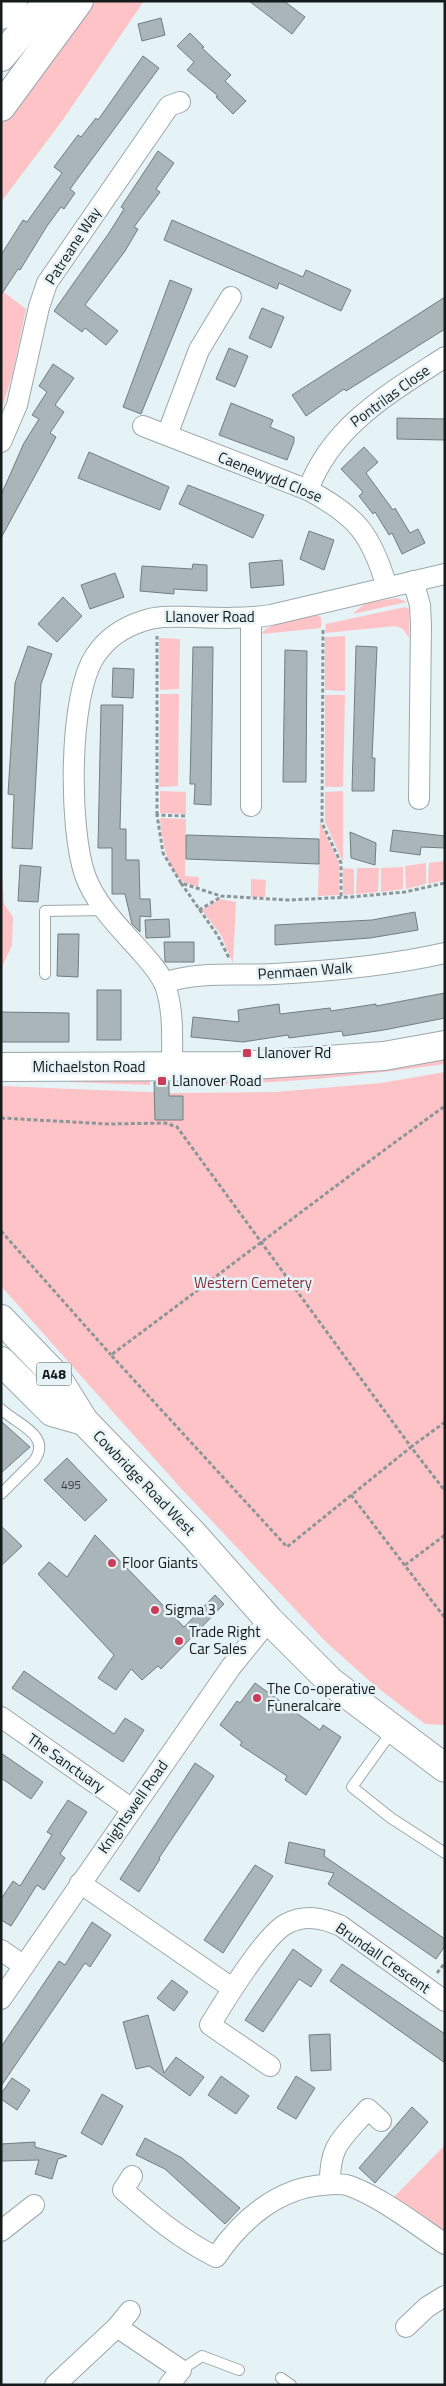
<svg xmlns="http://www.w3.org/2000/svg" width="446" height="2386" font-family="'Titillium Web',sans-serif">
	<style>
		.green { fill: #fec3c6 }
		.building { fill: #a9b5b9; stroke: #727d81 }
		.lines { fill: none; stroke-linecap: round; stroke-linejoin: round }
		.lane-casing { stroke: #9ca8ac; stroke-width: 12 }
		.street-casing { stroke: #9ca8ac; stroke-width: 22 }
		.secondary-casing { stroke: #9ca8ac; stroke-width: 30 }
		.primary-casing { stroke: #9ca8ac; stroke-width: 30 }
		.highway-casing { stroke: #9ca8ac; stroke-width: 30 }
		.path { stroke: #8c9699; stroke-width: 3; stroke-dasharray: 4 2.5; stroke-linecap: butt }
		.lane { stroke: #fff; stroke-width: 10 }
		.street { stroke: #fff; stroke-width: 20 }
		.secondary { stroke: #fff; stroke-width: 28 }
		.primary { stroke: #fff; stroke-width: 28 }
		.highway { stroke: #fff; stroke-width: 28 }
		.poi-dot { fill: #cc3c56; stroke: #e5f2f6; stroke-width: 2 }
		.labels { text-anchor: middle; stroke-width: 5; stroke-linejoin: round; paint-order: stroke }
		.number-label { font-size: 12px; fill: #3a4142 }
		.shield { fill: #e5f2f6; stroke: #535b5d; stroke-width: 1 }
		.shield-label { font-size: 14px; font-weight: bold; fill: #151a1b }
		.street-label { font-size: 15px; fill: #151a1b; stroke: #e5f2f6 }
		.poi-label { font-size: 15px; fill: #151a1b; stroke: #e5f2f6; text-anchor: start }
		.park-label { font-size: 15px; fill: #842f3b; stroke: #e5f2f6 }
	</style>
	<rect width="100%" height="100%" fill="#e5f2f6"/>
	<g class="green">
		<polygon points="90,1 144,1 62,121 1,202 1,124"/>
		<polygon points="1,290 26,309 13,372 1,412"/>
		<polygon points="397,598 407,602 353,614 365,603"/>
		<polygon points="405,607 409,609 409,638 403,629 396,626 325,633 326,624"/>
		<path d="M 316,615 L 321,617 L 321,628 L 262,634 C 267,622 303,618 316,615 Z"/>
		<polygon points="345,636 345,691 325,690 325,637"/>
		<polygon points="159,638 180,639 179,689 160,690"/>
		<polygon points="160,694 179,694 178,786 159,787"/>
		<polygon points="325,695 345,695 343,787 325,787"/>
		<polygon points="160,791 186,792 186,814 160,813"/>
		<polygon points="343,791 343,862 325,822 325,792"/>
		<path d="M 160,818 L 186,819 L 185,876 L 199,877 L 198,887 C 194,885 187,884 183,881 C 167,871 161,835 160,818 Z"/>
		<polygon points="320,822 339,863 339,895 318,896"/>
		<polygon points="1,859 4,904 13,917 12,945 1,969"/>
		<polygon points="445,861 445,880 428,884 429,863"/>
		<polygon points="426,863 426,884 406,889 405,866"/>
		<polygon points="403,867 403,889 381,892 381,868"/>
		<polygon points="343,868 354,869 354,894 343,895"/>
		<polygon points="357,868 379,868 378,892 356,894"/>
		<polygon points="251,879 266,880 265,897 251,897"/>
		<polygon points="220,899 236,902 233,963 221,935 202,910"/>
		<path d="M 445,1055 L 445,1064 L 438,1065 C 351,1077 265,1085 177,1085 L 177,1077 Z"/>
		<polygon points="445,1072 445,1725 425,1724 374,1685 326,1642 177,1484 1,1286 1,1086 171,1093 275,1092 381,1083"/>
		<polygon points="150,1077 150,1085 70,1082 70,1080"/>
		<polygon points="445,2145 445,2232 392,2199"/>
	</g>
	<g class="building">
		<polygon points="249,1 284,1 305,17 292,34"/>
		<polygon points="161,18 165,35 142,41 138,24"/>
		<polygon points="190,33 204,47 202,48 231,75 225,81 246,101 233,114 216,97 218,96 187,70 194,62 177,46"/>
		<polygon points="143,56 159,68 70,189 75,193 64,209 61,207 47,226 20,270 18,269 1,295 1,255 23,220 27,222 62,173 54,167 78,135 81,137 96,118 98,120"/>
		<polygon points="158,151 174,163 156,189 160,192 134,227 138,229 125,251 85,305 118,331 106,345 85,328 82,332 54,311 109,233 124,209 121,207"/>
		<polygon points="172,220 303,277 306,270 351,290 341,311 279,283 277,289 164,240"/>
		<polygon points="170,280 192,289 141,414 123,407"/>
		<polygon points="445,297 445,329 346,391 344,389 306,416 292,395"/>
		<polygon points="262,308 284,317 271,348 249,338"/>
		<polygon points="229,348 248,356 235,387 216,379"/>
		<polygon points="53,364 74,378 55,405 64,412 50,433 56,437 1,538 1,495 24,443 39,419 32,415 47,392 39,386"/>
		<polygon points="231,403 273,420 270,427 294,437 294,442 287,460 219,435"/>
		<polygon points="397,418 445,419 445,440 397,439"/>
		<polygon points="364,447 378,462 366,473 393,510 395,508 410,533 418,529 425,543 402,554 392,533 389,535 375,512 373,514 359,496 363,492 341,469"/>
		<polygon points="89,452 169,487 160,510 78,478"/>
		<polygon points="188,485 264,515 253,538 179,504"/>
		<polygon points="309,531 334,540 324,570 300,559"/>
		<polygon points="282,560 284,585 251,588 249,563"/>
		<polygon points="193,564 207,565 207,591 174,589 174,594 140,591 142,566 192,569"/>
		<polygon points="115,573 124,597 90,609 81,585"/>
		<polygon points="63,597 82,616 57,642 38,624"/>
		<polygon points="28,646 52,654 41,684 32,849 12,848 14,795 8,794 15,683"/>
		<polygon points="356,646 377,647 372,758 375,758 374,791 352,791"/>
		<polygon points="193,647 213,647 211,805 194,804 195,784 190,784"/>
		<polygon points="285,650 307,651 306,782 283,782"/>
		<polygon points="113,668 134,669 133,698 112,697"/>
		<polygon points="101,705 123,705 120,829 126,829 126,860 139,860 140,899 150,899 151,917 140,916 140,932 132,924 125,894 112,894 112,848 98,848"/>
		<polygon points="393,830 445,836 445,848 421,847 420,855 390,851"/>
		<polygon points="350,832 376,843 375,865 351,858"/>
		<polygon points="186,835 319,839 319,864 186,859"/>
		<polygon points="20,865 41,867 38,902 18,901"/>
		<polygon points="415,912 418,930 370,938 275,945 275,925 372,920"/>
		<polygon points="169,919 170,937 146,938 145,920"/>
		<polygon points="58,934 79,934 78,977 57,976"/>
		<polygon points="164,942 194,942 194,962 165,962"/>
		<rect x="97" y="990" width="24" height="50"/>
		<polygon points="445,993 445,1018 384,1030 343,1036 342,1031 289,1038 288,1035 243,1042 191,1037 193,1017 239,1022 238,1010 279,1004 280,1014 330,1008 331,1011 376,1004 376,1006"/>
		<polygon points="1,1012 69,1013 69,1042 1,1042"/>
		<polygon points="154,1082 169,1082 169,1096 183,1096 183,1120 155,1120"/>
		<polygon points="1,1421 30,1447 1,1473"/>
		<polygon points="67,1458 107,1500 85,1521 44,1480"/>
		<polygon points="1,1526 22,1546 1,1566"/>
		<polygon points="95,1535 184,1627 215,1595 224,1604 161,1669 158,1666 142,1680 131,1669 116,1690 98,1678 114,1655 38,1574 49,1562 67,1577"/>
		<polygon points="24,1671 114,1734 125,1718 144,1730 123,1762 12,1688"/>
		<polygon points="255,1683 320,1730 323,1725 341,1737 306,1795 285,1780 287,1776 240,1745 242,1742 220,1725 237,1701 240,1703"/>
		<polygon points="1,1753 43,1782 31,1799 1,1778"/>
		<polygon points="195,1763 214,1776 159,1858 160,1859 139,1892 120,1879"/>
		<polygon points="68,1800 87,1812 60,1854 65,1858 44,1890 37,1885 11,1926 1,1920 1,1899 13,1881 20,1886 52,1835 47,1832"/>
		<polygon points="289,1842 325,1850 324,1856 445,1939 445,1946 436,1959 328,1884 334,1873 285,1863"/>
		<polygon points="255,1865 273,1876 223,1953 204,1940"/>
		<polygon points="92,1922 111,1935 90,1967 85,1963 1,2086 1,2047 59,1961 65,1965"/>
		<polygon points="293,1949 322,1970 311,1987 299,1979 263,2032 245,2020"/>
		<polygon points="342,1964 445,2034 445,2063 330,1981"/>
		<polygon points="172,1980 188,1992 174,2011 157,1998"/>
		<polygon points="148,2015 164,2073 176,2057 204,2077 190,2096 149,2066 136,2069 123,2022"/>
		<polygon points="330,2034 331,2070 311,2071 309,2035"/>
		<polygon points="221,2076 249,2096 236,2114 208,2095"/>
		<polygon points="296,2076 315,2088 296,2119 277,2108"/>
		<polygon points="12,2078 30,2090 17,2110 1,2099 1,2094"/>
		<polygon points="102,2094 123,2106 102,2145 81,2133"/>
		<polygon points="412,2107 428,2122 375,2183 359,2168"/>
		<polygon points="145,2138 182,2158 240,2208 225,2224 165,2169 136,2155"/>
		<polygon points="35,2142 35,2147 67,2156 58,2159 52,2179 35,2174 39,2160 1,2161 1,2144"/>
	</g>
	<g class="lines">
		<defs>
			<g id="lane">
				<polyline points="45,974 45,911 104,910"/>
				<path d="M 1,1409 C 16,1424 53,1435 34,1461 L 1,1494"/>
				<polyline points="393,1730 352,1787 391,1818 445,1853"/>
				<polyline points="181,2370 202,2356 239,2370"/>
				<polyline points="281,2378 291,2385"/>
			</g>
			<g id="street">
				<path d="M 143,426 L 308,490 C 357,516 371,534 387,587"/>
				<polyline points="167,435 199,350 231,297"/>
				<polyline points="1,442 17,405 39,307 47,283 169,106 180,102"/>
				<path d="M 308,490 C 332,425 390,393 445,357"/>
				<polyline points="413,581 420,605 421,625 419,799"/>
				<polyline points="251,618 251,806"/>
				<path d="M 164,983 C 198,971 238,976 274,974 C 332,971 388,966 445,953"/>
				<path d="M 172,1067 C 172,1040 174,1010 165,985 C 160,973 151,963 143,954 C 122,930 96,906 85,875 C 69,829 68,697 95,656 C 106,639 124,627 143,621 C 159,615 176,617 192,617 C 219,618 245,619 271,615 L 445,574"/>
				<polyline points="1,1717 132,1809"/>
				<polyline points="80,1883 232,1988"/>
				<polyline points="1,1950 24,1966"/>
				<polyline points="1,1999 231,1667 269,1620"/>
				<path d="M 270,2066 L 210,2025 C 224,2002 264,1936 286,1924 C 305,1914 323,1918 341,1926 L 445,2001"/>
				<path d="M 132,2176 L 123,2190 C 153,2216 180,2239 216,2257 C 241,2220 278,2188 323,2185 C 332,2184 342,2183 350,2186 C 384,2199 415,2224 445,2244"/>
				<path d="M 330,2184 C 329,2144 343,2138 368,2109 L 381,2121"/>
				<polyline points="1,2231 34,2205"/>
				<polyline points="117,2327 181,2370 169,2385"/>
				<polyline points="406,2327 427,2307 445,2296"/>
				<polyline points="55,2385 117,2327 130,2311"/>
			</g>
			<polyline id="secondary" points="1,1067 239,1066 384,1056 445,1045"/>
			<g id="primary">
				<polyline points="1,15 13,1"/>
				<polyline points="1,57 48,1"/>
			</g>
			<g id="highway">
				<polyline points="1,107 79,1"/>
				<polyline points="1,1319 56,1376 84,1421 194,1535 269,1620 331,1682 445,1768"/>
				<polyline points="1,1361 52,1412 84,1421"/>
			</g>
		</defs>
		<use href="#lane" class="lane-casing"/>
		<use href="#street" class="street-casing"/>
		<use href="#secondary" class="secondary-casing"/>
		<use href="#primary" class="primary-casing"/>
		<use href="#highway" class="highway-casing"/>
		<g class="path">
			<polyline points="323,630 322,823 341,863 341,898"/>
			<polyline points="157,815 157,636"/>
			<polyline points="185,816 157,815 163,853 181,883 221,896 288,900 351,897 405,892 445,883"/>
			<polyline points="181,883 218,936 229,958"/>
			<polyline points="199,910 221,897"/>
			<path d="M 1,1118 L 109,1124 L 165,1123 L 177,1127 L 411,1447 L 287,1547 L 111,1355 C 222,1273 332,1187 445,1106"/>
			<polyline points="1,1231 111,1355"/>
			<polyline points="445,1422 411,1447 445,1491"/>
			<polyline points="351,1495 445,1618"/>
			<polyline points="405,1565 445,1535"/>
			<polyline points="437,1973 445,1963"/>
		</g>
		<use href="#lane" class="lane"/>
		<use href="#street" class="street"/>
		<use href="#secondary" class="secondary"/>
		<use href="#primary" class="primary"/>
		<use href="#highway" class="highway"/>
	</g>
	<g class="poi-dot">
		<rect x="242" y="1048" width="10" height="10" rx="2.5"/>
		<rect x="157" y="1076" width="10" height="10" rx="2.5"/>
		<circle cx="112" cy="1563" r="5"/>
		<circle cx="155" cy="1610" r="5"/>
		<circle cx="179" cy="1641" r="5"/>
		<circle cx="257" cy="1698" r="5"/>
	</g>
	<g class="labels">
		<g class="number-label">
			<text x="71" y="1489">495</text>
		</g>
		<rect class="shield" x="36.5" y="1362.5" width="35" height="23" rx="4"/>
		<g class="shield-label">
			<text x="54" y="1379">A48</text>
		</g>
		<g class="street-label">
			<text transform="translate(73 246) rotate(-57)" y="5">Patreane Way</text>
			<text transform="translate(390 396) rotate(-36)" y="5">Pontrilas Close</text>
			<text transform="translate(270 477) rotate(22)" y="5">Caenewydd Close</text>
			<text x="210" y="622">Llanover Road</text>
			<text transform="translate(305 971) rotate(-4)" y="5">Penmaen Walk</text>
			<text x="89" y="1072">Michaelston Road</text>
			<text transform="translate(144 1483) rotate(46)" y="5">Cowbridge Road West</text>
			<text transform="translate(66 1763) rotate(35)" y="5">The Sanctuary</text>
			<text transform="translate(133 1807) rotate(-55)" y="5">Knightswell Road</text>
			<text transform="translate(383 1958) rotate(35)" y="5">Brundall Crescent</text>
		</g>
		<g class="poi-label">
			<text x="257" y="1058">Llanover Rd</text>
			<text x="172" y="1086">Llanover Road</text>
			<text x="122" y="1568">Floor Giants</text>
			<text x="165" y="1615">Sigma 3</text>
			<text x="189" y="1637">Trade Right<tspan x="189" dy="17">Car Sales</tspan></text>
			<text x="267" y="1694">The Co-operative<tspan x="267" dy="17">Funeralcare</tspan></text>
		</g>
		<g class="park-label">
			<text x="253" y="1288">Western Cemetery</text>
		</g>
	</g>
	<rect width="446" height="2386" fill="none" stroke="#151a1b" stroke-width="5"/>
</svg>
